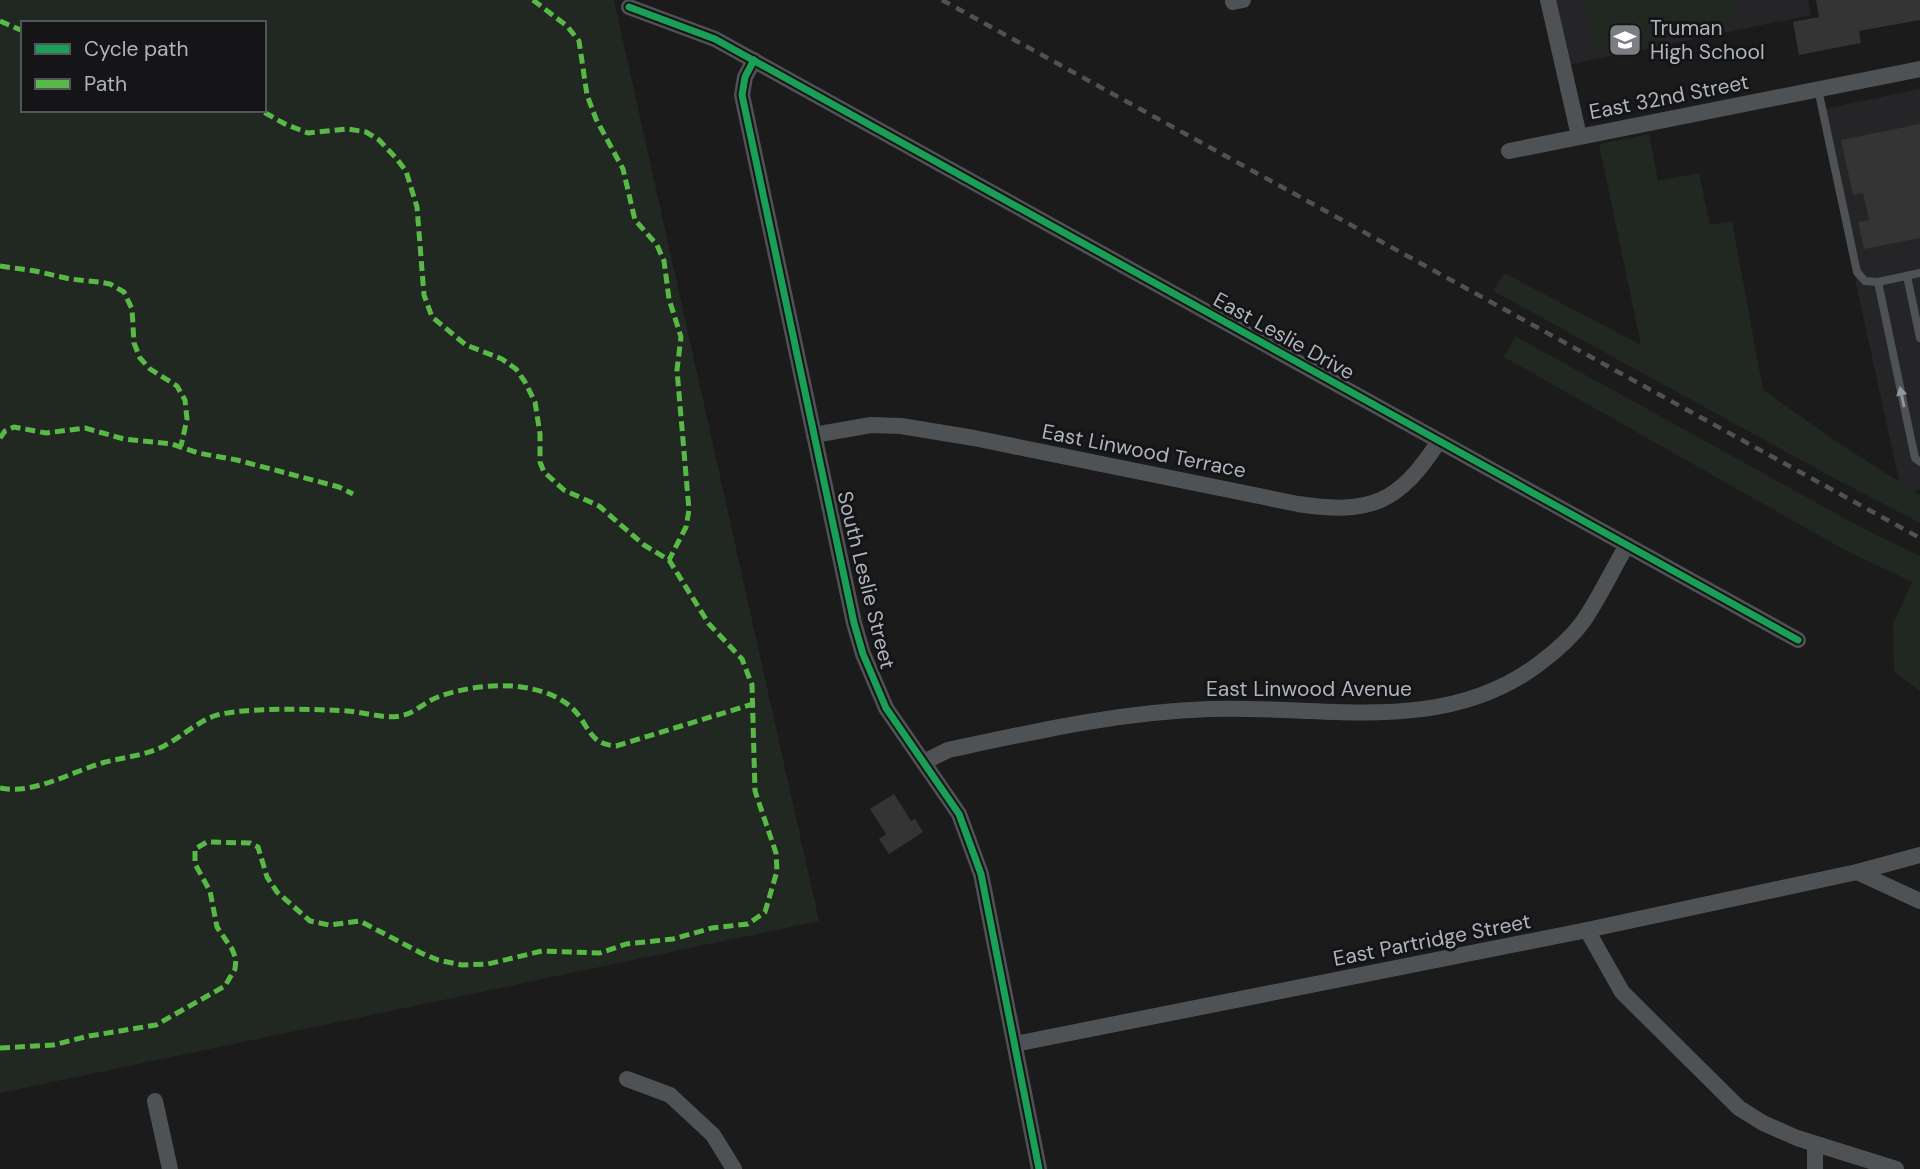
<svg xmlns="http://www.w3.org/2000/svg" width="1920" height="1169" font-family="'DM Sans',sans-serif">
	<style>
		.built { fill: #252527 }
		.green { fill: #212821; fill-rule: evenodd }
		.building { fill: #343435 }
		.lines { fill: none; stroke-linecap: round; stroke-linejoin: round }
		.lane { stroke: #4f5254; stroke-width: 8 }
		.street { stroke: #4f5254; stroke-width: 16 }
		.rail { stroke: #505152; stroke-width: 4.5; stroke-dasharray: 9 7; stroke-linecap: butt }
		.quiet { stroke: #58b947; stroke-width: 5; stroke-dasharray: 10 5; stroke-linecap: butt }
		.cycleway-casing { stroke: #151517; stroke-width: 11 }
		.cycleway { stroke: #1a9f57; stroke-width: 7 }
		.oneway { fill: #91979c }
		.labels { text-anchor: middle; stroke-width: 6; stroke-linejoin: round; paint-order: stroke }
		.poi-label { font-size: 21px; fill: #adb4bb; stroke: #151517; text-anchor: start }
		.street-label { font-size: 21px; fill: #adb4bb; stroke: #151517 }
	</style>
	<rect width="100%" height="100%" fill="#1b1b1b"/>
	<g class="built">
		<polygon points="1552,0 1808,0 1811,15 1567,65"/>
		<polygon points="1920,89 1920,490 1902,494 1818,110"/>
	</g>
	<g class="green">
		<path d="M 0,0 L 614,0 L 819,921 L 0,1093 ZM 23,23 L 264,23 L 264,110 L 23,110 Z"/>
		<polygon points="1584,0 1732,0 1737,22 1705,29 1699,25 1695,31 1671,36 1664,32 1660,38 1639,43 1632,38 1627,45 1594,51"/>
		<polygon points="1649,134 1658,181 1699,173 1710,225 1732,221 1763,390 1837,442 1920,495 1920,523 1830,476 1493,291 1504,273 1641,345 1599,144"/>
		<polygon points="1515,336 1866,530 1920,556 1920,691 1894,671 1893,624 1912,582 1843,549 1504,357"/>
	</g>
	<g class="building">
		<polygon points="1816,0 1920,0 1920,20 1859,31 1861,43 1799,55 1793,22 1819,17"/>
		<polygon points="1920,124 1920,238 1864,249 1858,222 1869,220 1863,193 1853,195 1841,140"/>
		<polygon points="894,794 911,821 915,819 923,832 889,854 879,839 886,834 870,809"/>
	</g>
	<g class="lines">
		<g class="lane">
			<polyline points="1818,89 1857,272 1865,281 1878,282 1920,273"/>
			<polyline points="1907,276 1920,338"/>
			<polyline points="1878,282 1915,458 1920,462"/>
		</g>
		<g class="street">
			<polyline points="1548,0 1579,136"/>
			<polyline points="1233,2 1243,0"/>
			<polyline points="629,7 715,39 1798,640"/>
			<polyline points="754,60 745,77 742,95 854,623 863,654 886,708 959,814 981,874 1039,1169"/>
			<polyline points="1509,151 1920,69"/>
			<path d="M 814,435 L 871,425 L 901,426 L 974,438 L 1298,504 C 1371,515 1399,503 1439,441"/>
			<path d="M 924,762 L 948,750 C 1037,731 1119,712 1210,709 C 1323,705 1444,737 1540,663 C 1556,651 1570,639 1582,623 C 1599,599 1612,570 1627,545"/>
			<polyline points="1857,872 1920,855"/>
			<polyline points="1587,930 1622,992 1739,1108 1763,1123 1797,1138 1896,1169"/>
			<polyline points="1015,1044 1587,930 1857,872 1920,901"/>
			<polyline points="627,1079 670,1095 713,1135 734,1169"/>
			<polyline points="155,1101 170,1169"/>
			<polyline points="1815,1144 1815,1169"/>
		</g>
		<polyline class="rail" points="942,0 1920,538"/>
		<g class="quiet">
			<polyline points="533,0 567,26 579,41 587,95 596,119 623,169 635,220 657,245 664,261 669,299 681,337 677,370 689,510 686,527 669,560"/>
			<polyline points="0,21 23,31"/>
			<polyline points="0,266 35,271 70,279 99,282 110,284 124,292 132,309 134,343 140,358 150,369 177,386 185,400 187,419 181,446"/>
			<polyline points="0,438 5,431 14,427 46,433 85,428 124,439 172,444 198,453 237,460 339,487 353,494"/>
			<path d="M 0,788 C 33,795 71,772 102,763 C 124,757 144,756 164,746 C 181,737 196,723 214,716 C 240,707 317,709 347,711 C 364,712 383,719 400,716 C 414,714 424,702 438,697 C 464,687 504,682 532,689 C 547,692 564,699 574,710 C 590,727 589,744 616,746 L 753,704"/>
			<polyline points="0,1048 53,1045 89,1036 156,1025 225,986 235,969 236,959 232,949 217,927 210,891 195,864 195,849 207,842 250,843 258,847 267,877 277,892 310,921 329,925 360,921 421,953 438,960 462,965 488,964 542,951 600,953 626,944 673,939 712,928 748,924 765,912 777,871 776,853 755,791 752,685 742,659 709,624 669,560 644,545 599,506 564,490 544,472 540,462 540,434 535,402 525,382 516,369 502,359 466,345 432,317 424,295 417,207 406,171 396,158 379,140 366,132 348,129 308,133 285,124 260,110"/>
		</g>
		<defs>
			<g id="cycleway">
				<polyline points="629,7 715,39 1798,640"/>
				<polyline points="754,60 745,77 742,95 854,623 863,654 886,708 959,814 981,874 1039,1169"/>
			</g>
		</defs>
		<use href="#cycleway" class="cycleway-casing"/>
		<use href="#cycleway" class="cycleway"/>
	</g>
	<defs><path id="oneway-solid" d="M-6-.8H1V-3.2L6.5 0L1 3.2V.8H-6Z" transform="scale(1.75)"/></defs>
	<use class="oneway" href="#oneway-solid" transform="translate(1902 397) rotate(-102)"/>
	<defs>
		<symbol id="school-square" viewBox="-11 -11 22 22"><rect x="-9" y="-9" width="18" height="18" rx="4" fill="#7a7e83" stroke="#151517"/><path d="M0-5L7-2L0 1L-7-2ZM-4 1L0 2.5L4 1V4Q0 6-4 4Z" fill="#fff"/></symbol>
	</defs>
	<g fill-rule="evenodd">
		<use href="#school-square" x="1606" y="21" width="38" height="38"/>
	</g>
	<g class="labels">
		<g class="poi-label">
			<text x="1650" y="35">Truman<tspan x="1650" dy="24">High School</tspan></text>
		</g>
		<g class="street-label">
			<text transform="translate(1669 97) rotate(-11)" y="7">East 32nd Street</text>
			<text transform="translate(1284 336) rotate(29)" y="7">East Leslie Drive</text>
			<text transform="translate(1144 451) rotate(11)" y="7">East Linwood Terrace</text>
			<text transform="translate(866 580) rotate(76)" y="7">South Leslie Street</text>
			<text x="1309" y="696">East Linwood Avenue</text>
			<text transform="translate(1432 940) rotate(-11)" y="7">East Partridge Street</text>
		</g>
	</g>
	<rect x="21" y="21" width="245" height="91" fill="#151517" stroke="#525559" stroke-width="2"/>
	<rect x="35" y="44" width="35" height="10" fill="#1a9f57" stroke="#525559" stroke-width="2"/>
	<text x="84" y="56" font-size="21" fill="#adb4bb">Cycle path</text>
	<rect x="35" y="79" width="35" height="10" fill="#58b947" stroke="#525559" stroke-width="2"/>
	<text x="84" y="91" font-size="21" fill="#adb4bb">Path</text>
</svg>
